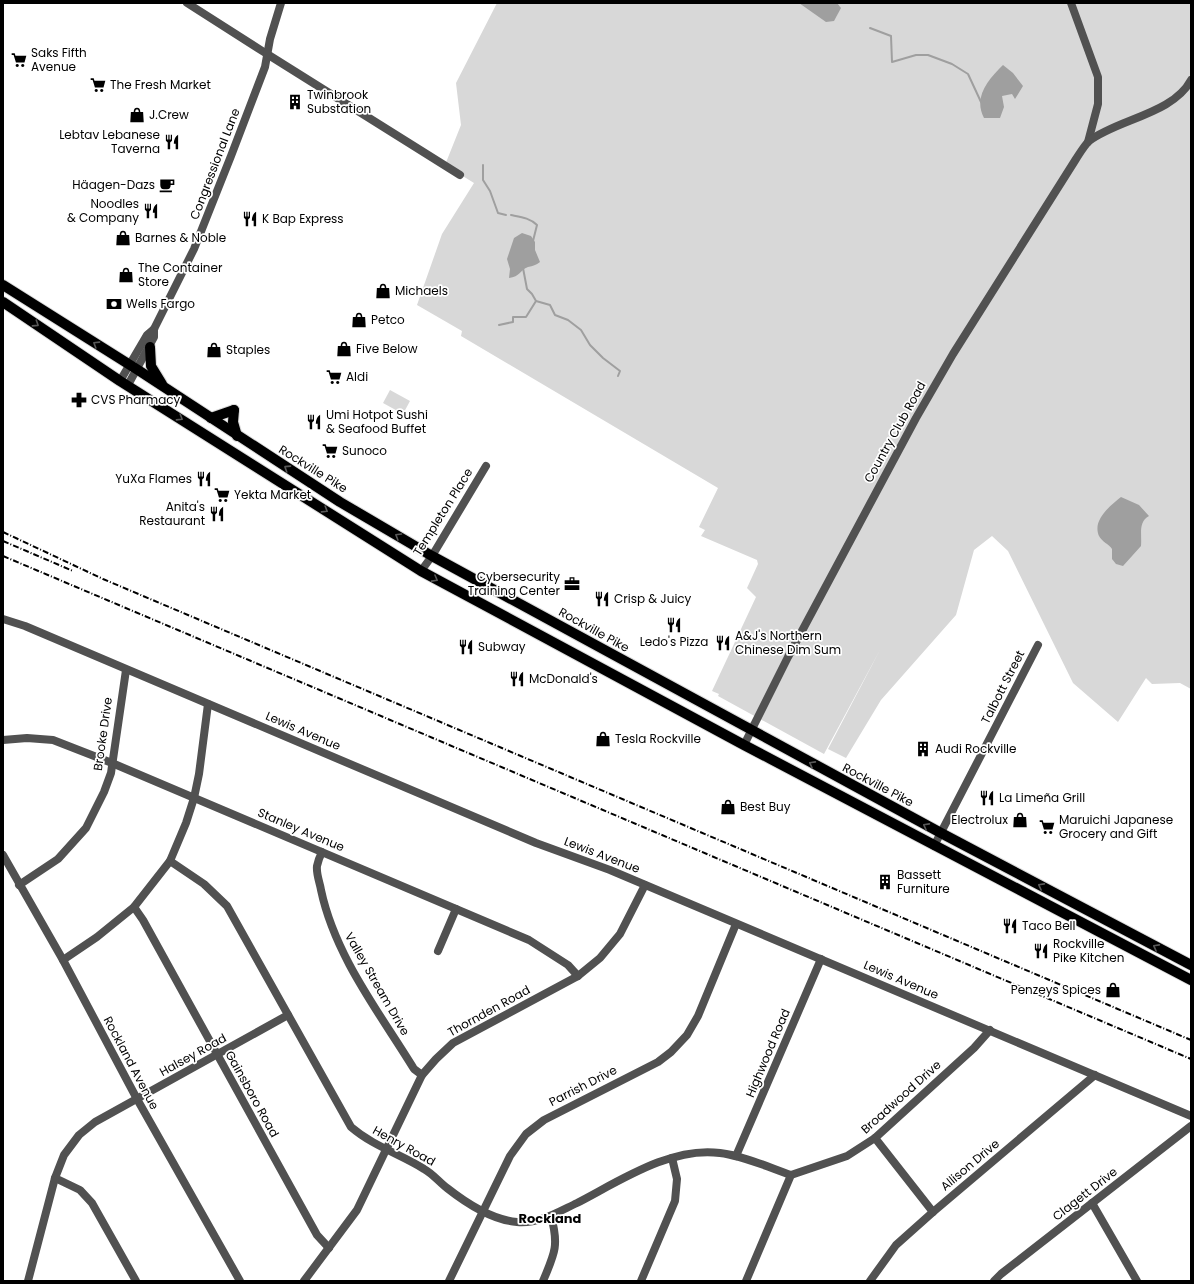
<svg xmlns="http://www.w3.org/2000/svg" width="1194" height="1284" font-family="Poppins,sans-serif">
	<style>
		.green { fill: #d8d8d8 }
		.water { fill: #9f9f9f }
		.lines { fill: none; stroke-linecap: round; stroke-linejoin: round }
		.stream { stroke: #9f9f9f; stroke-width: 2 }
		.primary-casing { stroke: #dbdbdb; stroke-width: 12 }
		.minor { stroke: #515151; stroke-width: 8 }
		.tertiary { stroke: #515151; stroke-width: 8 }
		.primary { stroke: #000; stroke-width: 10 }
		.rail { stroke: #000; stroke-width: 2; stroke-dasharray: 6 2 1 2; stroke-linecap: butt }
		.oneway { stroke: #595959 }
		.labels { text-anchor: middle; stroke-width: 3.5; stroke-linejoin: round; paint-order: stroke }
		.poi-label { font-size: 12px; fill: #000; stroke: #fff; text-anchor: start }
		.street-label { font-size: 12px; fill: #000; stroke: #fff }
		.neighbourhood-label { font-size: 13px; font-weight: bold; fill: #000; stroke: #fff }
	</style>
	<rect width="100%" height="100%" fill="#fff"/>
	<g class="green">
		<polygon points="497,3 1191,3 1191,689 1180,683 1152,684 1146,678 1118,722 1073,683 1008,551 992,536 974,550 956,615 881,700 846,758 828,749 881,648 824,754 718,696 719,694 712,691 756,597 747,588 758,564 757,560 701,536 705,530 699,527 718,488 461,336 462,331 417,305 442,234 474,183 445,165 461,125 456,83"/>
		<polygon points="390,390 410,401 403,414 383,403"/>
	</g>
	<g class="water">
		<polygon points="799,3 837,3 841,8 834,21 826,22"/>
		<path d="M 1003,65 L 1013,73 L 1023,86 L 1015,99 L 1012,94 L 1002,96 L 1004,107 L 1000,118 L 984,118 C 973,97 988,80 1003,65 Z"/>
		<path d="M 522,233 L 531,236 L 535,242 L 535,250 L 540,262 C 536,265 533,266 528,267 C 520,270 520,277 509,278 L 510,269 L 507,259 L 514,238 Z"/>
		<path d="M 1121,497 L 1139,505 L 1149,516 C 1138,522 1142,534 1141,546 L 1123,566 L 1116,564 L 1112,559 L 1112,549 C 1109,544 1102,542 1099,536 C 1092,520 1110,506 1121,497 Z"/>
	</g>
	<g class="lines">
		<g class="stream">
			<polyline points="870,28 891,36 892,62 916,55 928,55 952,64 968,74 981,102"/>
			<polyline points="483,165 483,180 490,191 498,213 506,215"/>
			<path d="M 511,215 C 521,217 530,218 537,225 L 533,241"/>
			<polyline points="536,301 550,305 555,315 568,320 581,330 590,345 603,358 620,371 618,376"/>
			<polyline points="499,325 513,322 513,317 526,317 536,301 532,294 527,289 523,268"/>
		</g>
		<defs>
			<g id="primary">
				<polyline points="3,285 138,370 340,502 432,556 941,833 1191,965"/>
				<polyline points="3,302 120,381 421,571 744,745 1191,980"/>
				<polyline points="150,347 151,366 162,384"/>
				<polyline points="234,410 233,422 237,436"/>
				<polyline points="211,418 234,410"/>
			</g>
		</defs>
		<use href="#primary" class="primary-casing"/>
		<g class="minor">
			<polyline points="1071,3 1098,77 1098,104 1088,142"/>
			<polyline points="267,54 460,175"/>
			<polyline points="421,571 432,556 486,466"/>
			<polyline points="3,619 25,626 536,843 610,870 1191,1116"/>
			<polyline points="3,740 27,738 53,740 112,763 529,940 568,965 578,976"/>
			<path d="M 744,745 L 788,657 L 916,418 L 953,354 L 1076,159 C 1080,153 1084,146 1089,141 C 1118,119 1173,114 1191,80"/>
			<polyline points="934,846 1038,645"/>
			<path d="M 322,852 C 320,856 318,861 317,866 C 316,874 320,883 321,890 C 335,956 379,1012 414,1069 L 422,1075"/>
			<polyline points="3,855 63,960 137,1099 240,1281"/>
			<path d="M 170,861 L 204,884 L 227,906 L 351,1127 C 373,1146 400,1154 424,1169 C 433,1174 439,1182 447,1188 C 466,1203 493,1220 517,1222 C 539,1224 558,1212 577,1203 C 618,1182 671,1146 720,1153 C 744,1156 768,1167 791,1175"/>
			<polyline points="19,885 58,859 86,828 104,792 111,773 126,670"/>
			<polyline points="134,907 143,920 317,1235 329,1248"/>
			<polyline points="438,951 456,909"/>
			<polyline points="63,960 97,937 134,907 170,861 186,823 194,798 199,774 208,704"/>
			<polyline points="875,1138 933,1212"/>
			<polyline points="736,1156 821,959"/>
			<polyline points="55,1178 80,1190 92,1203 136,1281"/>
			<polyline points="1092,1203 1137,1281"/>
			<polyline points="28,1281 55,1178 64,1155 79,1135 95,1122 288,1015"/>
			<polyline points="304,1281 357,1210 422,1075 436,1059 453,1043 578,976 600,958 620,934 645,885"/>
			<polyline points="449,1281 510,1156 526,1134 544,1120 658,1062 671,1052 687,1035 698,1016 736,924"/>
			<path d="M 543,1281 C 555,1253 559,1245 551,1216"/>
			<polyline points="641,1281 675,1201 677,1179 672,1158"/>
			<polyline points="746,1281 791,1175 847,1156 875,1138 974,1048 990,1030"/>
			<polyline points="870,1281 896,1245 933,1212 1095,1075"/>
			<polyline points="994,1281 1001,1274 1191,1126"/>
		</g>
		<g class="tertiary">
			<polyline points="187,3 267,54"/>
			<polyline points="120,381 147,335 154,329"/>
			<polyline points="128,385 154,337 154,329 194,249 231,156 265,67 270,39 281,3"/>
		</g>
		<use href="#primary" class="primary"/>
		<g class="rail">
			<polyline points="3,532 103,579 1191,1040"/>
			<polyline points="3,541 73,571"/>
			<polyline points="3,556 1191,1059"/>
		</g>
	</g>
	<defs><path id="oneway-chevron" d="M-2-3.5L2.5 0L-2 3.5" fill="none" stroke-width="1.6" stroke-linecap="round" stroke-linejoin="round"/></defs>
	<g class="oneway">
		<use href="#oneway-chevron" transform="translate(36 324) rotate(33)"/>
		<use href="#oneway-chevron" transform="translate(96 344) rotate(-148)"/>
		<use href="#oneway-chevron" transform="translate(180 418) rotate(32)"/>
		<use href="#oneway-chevron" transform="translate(287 468) rotate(-147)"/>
		<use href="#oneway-chevron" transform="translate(325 510) rotate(32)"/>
		<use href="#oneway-chevron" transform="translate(398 536) rotate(-149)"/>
		<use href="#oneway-chevron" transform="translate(435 579) rotate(29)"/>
		<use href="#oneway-chevron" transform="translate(812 764) rotate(-152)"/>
		<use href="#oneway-chevron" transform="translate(926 826) rotate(-152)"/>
		<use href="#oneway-chevron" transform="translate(1041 886) rotate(-152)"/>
		<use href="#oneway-chevron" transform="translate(1156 947) rotate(-152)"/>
	</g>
	<defs>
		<symbol id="supermarket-bare" viewBox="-9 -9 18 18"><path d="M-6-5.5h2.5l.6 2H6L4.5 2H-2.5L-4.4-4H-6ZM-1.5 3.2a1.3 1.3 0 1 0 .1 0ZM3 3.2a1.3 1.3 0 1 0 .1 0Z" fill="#000" stroke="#fff" stroke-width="2.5" paint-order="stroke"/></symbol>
		<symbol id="building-bare" viewBox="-9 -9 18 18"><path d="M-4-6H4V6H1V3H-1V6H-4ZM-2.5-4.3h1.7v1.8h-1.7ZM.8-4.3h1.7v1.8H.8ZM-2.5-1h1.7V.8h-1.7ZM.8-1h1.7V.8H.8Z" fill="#000" stroke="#fff" stroke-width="2.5" paint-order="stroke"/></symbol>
		<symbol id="shop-bare" viewBox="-9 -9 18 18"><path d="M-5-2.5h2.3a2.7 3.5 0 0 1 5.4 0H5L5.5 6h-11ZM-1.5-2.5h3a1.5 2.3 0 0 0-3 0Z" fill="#000" stroke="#fff" stroke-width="2.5" paint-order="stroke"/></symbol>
		<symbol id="restaurant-bare" viewBox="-9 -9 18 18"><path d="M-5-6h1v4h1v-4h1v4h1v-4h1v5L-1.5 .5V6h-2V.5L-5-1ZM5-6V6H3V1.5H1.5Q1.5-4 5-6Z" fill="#000" stroke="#fff" stroke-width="2.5" paint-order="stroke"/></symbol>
		<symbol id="cafe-bare" viewBox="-9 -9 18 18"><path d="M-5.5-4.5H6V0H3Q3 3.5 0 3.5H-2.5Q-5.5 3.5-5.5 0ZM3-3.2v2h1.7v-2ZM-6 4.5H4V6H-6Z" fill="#000" stroke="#fff" stroke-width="2.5" paint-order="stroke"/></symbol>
		<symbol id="bank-bare" viewBox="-9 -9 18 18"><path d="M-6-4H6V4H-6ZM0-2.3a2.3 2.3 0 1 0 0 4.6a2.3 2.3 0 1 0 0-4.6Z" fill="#000" stroke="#fff" stroke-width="2.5" paint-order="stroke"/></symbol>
		<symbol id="pharmacy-bare" viewBox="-9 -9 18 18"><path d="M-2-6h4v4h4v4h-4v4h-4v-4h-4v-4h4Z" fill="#000" stroke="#fff" stroke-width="2.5" paint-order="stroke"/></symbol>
		<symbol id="office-bare" viewBox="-9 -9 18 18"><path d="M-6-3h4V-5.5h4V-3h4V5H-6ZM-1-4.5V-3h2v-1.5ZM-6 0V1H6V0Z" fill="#000" stroke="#fff" stroke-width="2.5" paint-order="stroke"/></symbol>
	</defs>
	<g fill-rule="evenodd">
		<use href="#supermarket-bare" x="8" y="49" width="22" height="22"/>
		<use href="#supermarket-bare" x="87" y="74" width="22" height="22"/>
		<use href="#building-bare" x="284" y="91" width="22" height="22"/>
		<use href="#shop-bare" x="126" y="104" width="22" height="22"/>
		<use href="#restaurant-bare" x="161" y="131" width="22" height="22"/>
		<use href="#cafe-bare" x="156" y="174" width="22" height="22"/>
		<use href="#restaurant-bare" x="140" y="200" width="22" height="22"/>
		<use href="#restaurant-bare" x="239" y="208" width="22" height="22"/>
		<use href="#shop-bare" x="112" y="227" width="22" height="22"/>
		<use href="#shop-bare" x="115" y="264" width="22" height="22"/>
		<use href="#shop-bare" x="372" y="280" width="22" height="22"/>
		<use href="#bank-bare" x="103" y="293" width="22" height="22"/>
		<use href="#shop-bare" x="348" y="309" width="22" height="22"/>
		<use href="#shop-bare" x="333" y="338" width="22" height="22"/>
		<use href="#shop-bare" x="203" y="339" width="22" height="22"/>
		<use href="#supermarket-bare" x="323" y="366" width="22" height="22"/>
		<use href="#pharmacy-bare" x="68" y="389" width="22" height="22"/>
		<use href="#restaurant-bare" x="303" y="411" width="22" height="22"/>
		<use href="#supermarket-bare" x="319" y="440" width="22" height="22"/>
		<use href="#restaurant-bare" x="193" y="468" width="22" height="22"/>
		<use href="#supermarket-bare" x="211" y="484" width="22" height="22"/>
		<use href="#restaurant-bare" x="206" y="503" width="22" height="22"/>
		<use href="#office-bare" x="561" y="573" width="22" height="22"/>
		<use href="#restaurant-bare" x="591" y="588" width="22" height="22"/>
		<use href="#restaurant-bare" x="663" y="614" width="22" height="22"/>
		<use href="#restaurant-bare" x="712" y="632" width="22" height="22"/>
		<use href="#restaurant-bare" x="455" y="636" width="22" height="22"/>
		<use href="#restaurant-bare" x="506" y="668" width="22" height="22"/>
		<use href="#shop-bare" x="592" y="728" width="22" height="22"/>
		<use href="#building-bare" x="912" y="738" width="22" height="22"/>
		<use href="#restaurant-bare" x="976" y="787" width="22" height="22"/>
		<use href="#shop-bare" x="717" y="796" width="22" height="22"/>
		<use href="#shop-bare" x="1009" y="809" width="22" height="22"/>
		<use href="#supermarket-bare" x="1036" y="816" width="22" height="22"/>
		<use href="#building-bare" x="874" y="871" width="22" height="22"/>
		<use href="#restaurant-bare" x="999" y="915" width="22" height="22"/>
		<use href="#restaurant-bare" x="1030" y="940" width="22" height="22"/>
		<use href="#shop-bare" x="1102" y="979" width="22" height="22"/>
	</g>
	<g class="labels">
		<g class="poi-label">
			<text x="31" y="57">Saks Fifth<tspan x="31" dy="14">Avenue</tspan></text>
			<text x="110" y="89">The Fresh Market</text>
			<text x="307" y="99">Twinbrook<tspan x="307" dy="14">Substation</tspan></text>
			<text x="149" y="119">J.Crew</text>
			<text x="160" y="139" text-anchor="end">Lebtav Lebanese<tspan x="160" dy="14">Taverna</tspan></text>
			<text x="155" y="189" text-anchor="end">Häagen-Dazs</text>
			<text x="139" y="208" text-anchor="end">Noodles<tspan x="139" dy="14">&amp; Company</tspan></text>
			<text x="262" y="223">K Bap Express</text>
			<text x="135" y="242">Barnes &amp; Noble</text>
			<text x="138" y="272">The Container<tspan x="138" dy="14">Store</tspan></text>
			<text x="395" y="295">Michaels</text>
			<text x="126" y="308">Wells Fargo</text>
			<text x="371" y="324">Petco</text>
			<text x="356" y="353">Five Below</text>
			<text x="226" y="354">Staples</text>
			<text x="346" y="381">Aldi</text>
			<text x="91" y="404">CVS Pharmacy</text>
			<text x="326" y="419">Umi Hotpot Sushi<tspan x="326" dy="14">&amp; Seafood Buffet</tspan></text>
			<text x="342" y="455">Sunoco</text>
			<text x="192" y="483" text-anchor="end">YuXa Flames</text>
			<text x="234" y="499">Yekta Market</text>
			<text x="205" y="511" text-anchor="end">Anita's<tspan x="205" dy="14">Restaurant</tspan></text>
			<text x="560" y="581" text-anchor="end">Cybersecurity<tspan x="560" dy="14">Training Center</tspan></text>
			<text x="614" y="603">Crisp &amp; Juicy</text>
			<text x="735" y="640">A&amp;J's Northern<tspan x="735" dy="14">Chinese Dim Sum</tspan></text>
			<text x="674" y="646" text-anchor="middle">Ledo's Pizza</text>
			<text x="478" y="651">Subway</text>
			<text x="529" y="683">McDonald's</text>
			<text x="615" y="743">Tesla Rockville</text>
			<text x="935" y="753">Audi Rockville</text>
			<text x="999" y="802">La Limeña Grill</text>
			<text x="740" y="811">Best Buy</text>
			<text x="1008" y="824" text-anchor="end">Electrolux</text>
			<text x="1059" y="824">Maruichi Japanese<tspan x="1059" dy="14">Grocery and Gift</tspan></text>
			<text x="897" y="879">Bassett<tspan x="897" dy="14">Furniture</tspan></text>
			<text x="1022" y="930">Taco Bell</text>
			<text x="1053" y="948">Rockville<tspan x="1053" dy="14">Pike Kitchen</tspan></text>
			<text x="1101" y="994" text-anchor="end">Penzeys Spices</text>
		</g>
		<g class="street-label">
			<text transform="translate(215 164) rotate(-69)" y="4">Congressional Lane</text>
			<text transform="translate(895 432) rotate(-61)" y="4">Country Club Road</text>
			<text transform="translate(313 469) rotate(32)" y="4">Rockville Pike</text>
			<text transform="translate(443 512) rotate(-58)" y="4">Templeton Place</text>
			<text transform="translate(594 630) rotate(29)" y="4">Rockville Pike</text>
			<text transform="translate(1003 687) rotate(-63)" y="4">Talbott Street</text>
			<text transform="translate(303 731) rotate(23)" y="4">Lewis Avenue</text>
			<text transform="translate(103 734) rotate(-82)" y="4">Brooke Drive</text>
			<text transform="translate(878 785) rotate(28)" y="4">Rockville Pike</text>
			<text transform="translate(301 830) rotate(23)" y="4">Stanley Avenue</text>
			<text transform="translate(602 855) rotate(21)" y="4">Lewis Avenue</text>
			<text transform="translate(901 980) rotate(23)" y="4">Lewis Avenue</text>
			<text transform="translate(377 984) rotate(60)" y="4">Valley Stream Drive</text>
			<text transform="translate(489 1011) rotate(-29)" y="4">Thornden Road</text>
			<text transform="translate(768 1053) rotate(-67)" y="4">Highwood Road</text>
			<text transform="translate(193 1055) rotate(-29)" y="4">Halsey Road</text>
			<text transform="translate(131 1063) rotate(62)" y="4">Rockland Avenue</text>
			<text transform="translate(583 1086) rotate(-27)" y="4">Parrish Drive</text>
			<text transform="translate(252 1094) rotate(61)" y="4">Gainsboro Road</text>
			<text transform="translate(901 1097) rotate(-42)" y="4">Broadwood Drive</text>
			<text transform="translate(404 1146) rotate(29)" y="4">Henry Road</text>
			<text transform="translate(970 1165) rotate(-40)" y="4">Allison Drive</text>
			<text transform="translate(1085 1194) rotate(-38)" y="4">Clagett Drive</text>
		</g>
		<g class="neighbourhood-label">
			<text x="550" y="1223">Rockland</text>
		</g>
	</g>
	<rect width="1194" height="1284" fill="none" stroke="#000000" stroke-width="8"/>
</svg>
